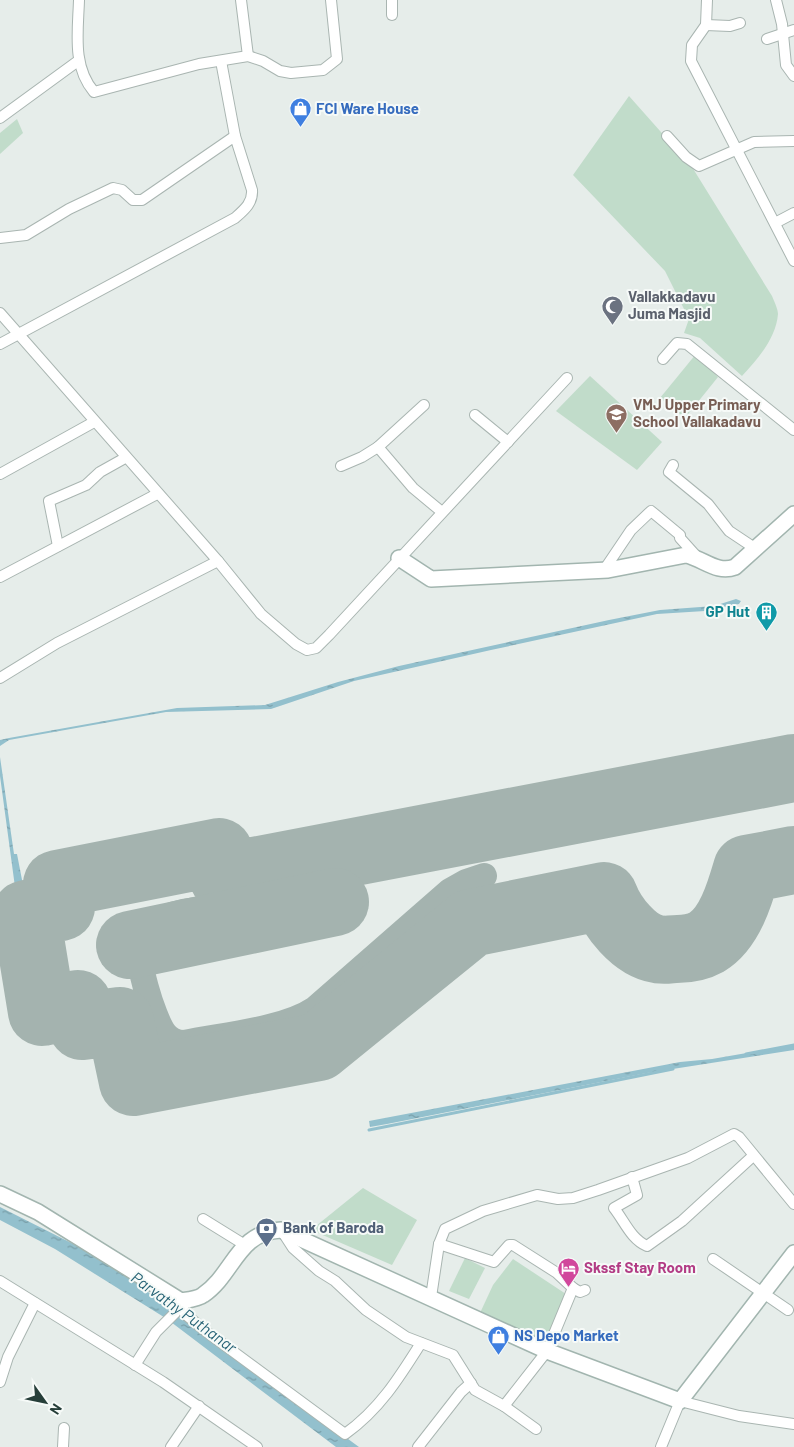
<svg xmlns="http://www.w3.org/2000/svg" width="794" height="1447" font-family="Barlow,sans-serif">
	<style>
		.green { fill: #c1dcca }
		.water { fill: url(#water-ripples) }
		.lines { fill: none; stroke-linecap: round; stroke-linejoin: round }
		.stream { stroke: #93c0cd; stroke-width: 3 }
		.taxiway { stroke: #a4b3af; stroke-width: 26 }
		.runway { stroke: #a4b3af; stroke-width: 68 }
		.street-casing { stroke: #a9b5b1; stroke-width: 12 }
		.secondary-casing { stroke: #a2b5af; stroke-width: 18 }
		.street { stroke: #fff; stroke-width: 10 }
		.secondary { stroke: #fff; stroke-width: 15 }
		.labels { text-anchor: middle; stroke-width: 4; stroke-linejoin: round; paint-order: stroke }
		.shop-label { font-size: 15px; font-weight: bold; fill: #366cbe; stroke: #f6faf8; text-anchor: start }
		.worship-label { font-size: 15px; font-weight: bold; fill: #5b616d; stroke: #f6faf8; text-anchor: start }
		.education-label { font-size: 15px; font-weight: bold; fill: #785e54; stroke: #f6faf8; text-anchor: start }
		.culture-label { font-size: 15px; font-weight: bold; fill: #0d838f; stroke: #f6faf8; text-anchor: end }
		.service-label { font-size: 15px; font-weight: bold; fill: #4e5e75; stroke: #f6faf8; text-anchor: start }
		.hotel-label { font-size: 15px; font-weight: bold; fill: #b23c85; stroke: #f6faf8; text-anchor: start }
		.water-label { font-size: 16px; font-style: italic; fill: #256275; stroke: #f6faf8 }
	</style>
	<defs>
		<pattern id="water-ripples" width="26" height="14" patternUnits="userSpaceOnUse" patternTransform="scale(1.25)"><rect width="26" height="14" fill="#93c0cd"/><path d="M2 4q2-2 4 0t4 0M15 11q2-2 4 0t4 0" fill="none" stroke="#789da7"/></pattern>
	</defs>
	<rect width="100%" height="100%" fill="#e6edea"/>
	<g class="green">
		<path d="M 629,96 L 692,167 L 772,296 C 774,301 778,309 778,314 C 776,338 758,359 742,376 L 700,338 L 684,333 L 689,319 L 665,271 L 573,175 Z"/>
		<polygon points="17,119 23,133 0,154 0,133"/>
		<polygon points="696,354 718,377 685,418 660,398"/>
		<polygon points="590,376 662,442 637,470 556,411"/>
		<polygon points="363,1188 417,1220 392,1265 311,1230"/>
		<polygon points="465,1258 485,1268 469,1299 449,1291"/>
		<polygon points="513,1259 572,1298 551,1345 480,1313 493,1285"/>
	</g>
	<g class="water">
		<polygon points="736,599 741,601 739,604 705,611 657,614 491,650 354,681 271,709 166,712 9,740 0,746 0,740 9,738 177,708 265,705 338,682 399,666 609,620 660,610 714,606"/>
		<polygon points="0,757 14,854 17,854 23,885 15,887 0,776"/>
		<polygon points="794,1045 794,1050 647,1073 387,1124 370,1127 369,1121 680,1062 712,1059"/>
		<polygon points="0,1207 103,1259 359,1447 336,1447 167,1319 55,1249 0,1220"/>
	</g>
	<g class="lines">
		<g class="stream">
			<polyline points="746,1054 794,1045"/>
			<polyline points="369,1130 673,1069"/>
		</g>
		<path class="taxiway" d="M 295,912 C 247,918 196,896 153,924 C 148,928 142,932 140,938 C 134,956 153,1018 164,1033 C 169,1040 176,1043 184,1043 C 222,1035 284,1030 315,1009 L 450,891 L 466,882 L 484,876"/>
		<g class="runway">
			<path d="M 794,768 L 223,877 L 219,852 L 57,884 L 61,907 L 26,914 L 42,1012 L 78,1004 L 82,1026 L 120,1021 L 133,1082 L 318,1047 L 471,923 L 604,896 C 612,917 634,945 657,949 C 663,951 671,949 677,949 C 686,949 698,947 707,942 C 730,928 740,893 747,869 L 794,860"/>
			<polyline points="130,945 335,902"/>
		</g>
		<defs>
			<g id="street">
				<path d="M 79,0 C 78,32 72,66 94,92 L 199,64 L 248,56 L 263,61 L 280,71 L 291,73 L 323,70 L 337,59 L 331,0"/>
				<polyline points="241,0 248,56"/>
				<polyline points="392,0 392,15"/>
				<polyline points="707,0 706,25 692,45 691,61 794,261"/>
				<polyline points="776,0 782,24 786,65 794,76"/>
				<polyline points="706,25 730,26 740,23"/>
				<polyline points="767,39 794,30"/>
				<polyline points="221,61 235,136"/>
				<polyline points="0,118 78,61"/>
				<polyline points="667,136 686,157 699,166 754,142 794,141"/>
				<polyline points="775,223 794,213"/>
				<path d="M 0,238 L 26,235 L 69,209 L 113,188 L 122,190 L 133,200 L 142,200 L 235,136 L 252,190 C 253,203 244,210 235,218 L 0,344"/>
				<polyline points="0,313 218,561 261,614 296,644 307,650 316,648 329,635 567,378"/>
				<polyline points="663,359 677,343 687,344 794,430"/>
				<polyline points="475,415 508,442"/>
				<polyline points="378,447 424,405"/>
				<polyline points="673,465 669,472 708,504 729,531 756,549"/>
				<polyline points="341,466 362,457 378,447 413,488 442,512"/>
				<polyline points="0,474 94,422"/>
				<polyline points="58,546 49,501 86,485 100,472 125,458"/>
				<polyline points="604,570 631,530 651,511 680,535 680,538 698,558"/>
				<polyline points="0,577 157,494"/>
				<polyline points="0,678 57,643 218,561"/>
				<path d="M 632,1177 L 637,1195 L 614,1208 C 625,1222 631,1239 647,1246 L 682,1221 L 753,1156"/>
				<polyline points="203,1219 245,1245"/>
				<polyline points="282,1231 293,1248 319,1271 335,1281 366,1310 406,1337 453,1355 475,1390 504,1406 547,1351 573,1288 557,1273 513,1245 509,1245 494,1262 439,1244"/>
				<polyline points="713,1259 788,1310"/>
				<polyline points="0,1281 163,1382 257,1447"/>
				<polyline points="573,1288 580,1292 585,1290"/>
				<polyline points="431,1297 439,1244 445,1229 483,1211 537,1195 558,1199 573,1198 598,1190 688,1158 734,1134 739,1137 794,1204"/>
				<path d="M 181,1301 L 185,1314 L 208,1333 L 345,1434 C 379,1410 399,1378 421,1343"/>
				<polyline points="135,1365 156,1332 175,1313 181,1301"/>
				<polyline points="0,1382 8,1357 35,1303"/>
				<polyline points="504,1406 536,1429"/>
				<polyline points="63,1447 64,1428"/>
				<polyline points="171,1447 199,1406"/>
				<polyline points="418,1447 461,1392 471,1383"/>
				<polyline points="661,1447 680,1401 739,1416 794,1424"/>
			</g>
			<g id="secondary">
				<path d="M 399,558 L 431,579 L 608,570 L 686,555 C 704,559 717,574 735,567 L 794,514"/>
				<path d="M 0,1194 L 38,1212 L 181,1301 C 187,1300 198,1299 203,1295 C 234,1274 237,1232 281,1230 L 547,1351 L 680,1401 L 794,1253"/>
			</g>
		</defs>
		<use href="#street" class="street-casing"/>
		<use href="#secondary" class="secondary-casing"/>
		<use href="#street" class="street"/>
		<use href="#secondary" class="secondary"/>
	</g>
	<defs>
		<symbol id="shop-pin" viewBox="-11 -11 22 30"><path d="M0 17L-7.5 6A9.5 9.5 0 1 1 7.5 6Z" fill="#3f7fe0" stroke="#f6faf8"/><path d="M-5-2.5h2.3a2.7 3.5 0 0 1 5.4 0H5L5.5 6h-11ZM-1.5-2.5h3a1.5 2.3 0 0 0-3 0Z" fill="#fff"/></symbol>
		<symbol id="mosque-pin" viewBox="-11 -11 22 30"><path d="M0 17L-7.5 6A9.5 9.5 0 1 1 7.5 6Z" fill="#6b7280" stroke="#f6faf8"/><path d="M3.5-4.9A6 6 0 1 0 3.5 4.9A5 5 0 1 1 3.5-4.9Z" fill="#fff"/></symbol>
		<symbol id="school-pin" viewBox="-11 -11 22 30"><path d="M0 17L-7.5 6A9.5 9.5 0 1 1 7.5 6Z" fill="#8d6e63" stroke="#f6faf8"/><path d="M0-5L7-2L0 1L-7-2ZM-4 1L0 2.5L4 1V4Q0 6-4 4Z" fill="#fff"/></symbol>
		<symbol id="building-pin" viewBox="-11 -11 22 30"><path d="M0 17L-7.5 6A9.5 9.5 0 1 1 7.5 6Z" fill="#0f9aa8" stroke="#f6faf8"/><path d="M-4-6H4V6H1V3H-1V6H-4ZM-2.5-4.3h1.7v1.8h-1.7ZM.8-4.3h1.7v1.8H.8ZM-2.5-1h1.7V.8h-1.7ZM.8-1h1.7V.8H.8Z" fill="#fff"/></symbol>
		<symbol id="bank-pin" viewBox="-11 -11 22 30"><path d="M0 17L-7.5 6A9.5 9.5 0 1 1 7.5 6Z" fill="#5c6f8a" stroke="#f6faf8"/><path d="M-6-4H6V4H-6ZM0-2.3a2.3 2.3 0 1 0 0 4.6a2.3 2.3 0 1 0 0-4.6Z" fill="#fff"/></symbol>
		<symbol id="hotel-pin" viewBox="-11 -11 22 30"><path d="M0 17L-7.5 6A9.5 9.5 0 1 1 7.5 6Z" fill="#d1479c" stroke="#f6faf8"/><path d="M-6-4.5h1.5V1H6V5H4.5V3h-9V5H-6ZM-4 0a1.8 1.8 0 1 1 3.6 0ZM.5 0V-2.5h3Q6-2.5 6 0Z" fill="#fff"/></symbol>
	</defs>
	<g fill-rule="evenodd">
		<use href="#shop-pin" x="288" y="96" width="25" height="34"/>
		<use href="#mosque-pin" x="600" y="294" width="25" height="34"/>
		<use href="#school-pin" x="604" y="402" width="25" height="34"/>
		<use href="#building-pin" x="754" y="600" width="25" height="34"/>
		<use href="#bank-pin" x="254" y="1216" width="25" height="34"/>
		<use href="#hotel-pin" x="556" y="1256" width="25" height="34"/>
		<use href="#shop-pin" x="486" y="1324" width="25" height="34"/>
	</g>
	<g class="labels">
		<g class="shop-label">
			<text x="316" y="114">FCI Ware House</text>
			<text x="514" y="1341">NS Depo Market</text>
		</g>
		<g class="worship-label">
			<text x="628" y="302">Vallakkadavu<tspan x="628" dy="17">Juma Masjid</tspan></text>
		</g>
		<g class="education-label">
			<text x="633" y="410">VMJ Upper Primary<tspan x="633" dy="17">School Vallakadavu</tspan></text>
		</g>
		<g class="culture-label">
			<text x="750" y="617">GP Hut</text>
		</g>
		<g class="service-label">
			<text x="283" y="1233">Bank of Baroda</text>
		</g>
		<g class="hotel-label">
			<text x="584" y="1273">Skssf Stay Room</text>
		</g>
		<g class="water-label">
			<text transform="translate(184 1312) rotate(36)" y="6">Parvathy Puthanar</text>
		</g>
	</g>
	<g transform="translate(45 1402) rotate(123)" stroke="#f6faf8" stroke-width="4" paint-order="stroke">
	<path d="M0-4L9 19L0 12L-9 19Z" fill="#263e39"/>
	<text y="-8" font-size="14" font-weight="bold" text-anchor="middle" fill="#263e39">N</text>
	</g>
</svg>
